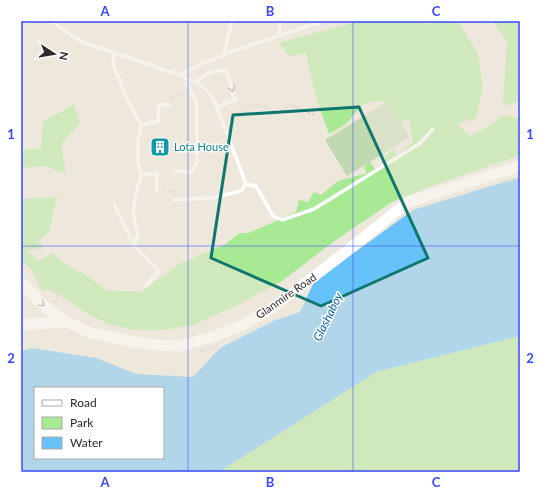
<svg xmlns="http://www.w3.org/2000/svg" width="541" height="493" font-family="Lato,sans-serif">
	<style>
		.green { fill: #a8e994 }
		.cemetery { fill: #c1d9b1 }
		.water { fill: #66c2f8; fill-rule: evenodd }
		.lines { fill: none; stroke-linecap: round; stroke-linejoin: round }
		.path { stroke: #ccc; stroke-width: 1.5; stroke-dasharray: 3 2; stroke-linecap: butt }
		.service { stroke: #fff; stroke-width: 3.5 }
		.secondary { stroke: #fff; stroke-width: 11 }
		.oneway { stroke: #a0a0a0 }
		.marked { fill: none; stroke: #0f766e; stroke-width: 3; stroke-linejoin: round }
		.grid { fill: none; stroke: #3848ff; stroke-width: 1; stroke-opacity: 0.55 }
		.labels { text-anchor: middle; stroke-width: 3; stroke-linejoin: round; paint-order: stroke }
		.culture-label { font-size: 11px; fill: #0d838f; stroke: #fff; text-anchor: start }
		.street-label { font-size: 11px; fill: #2b2b2b; stroke: #fff }
		.water-label { font-size: 12px; font-style: italic; fill: #035da7; stroke: #fff }
		.neatline { fill: none; stroke: #3848ff; stroke-width: 1.5 }
		.grid-label { font-size: 13px; text-anchor: middle; font-weight: bold; fill: #3848ff }
	</style>
	<rect width="100%" height="100%" fill="#eee8dc"/>
	<g class="green">
		<polygon points="359,21 428,21 430,25 434,21 458,21 478,54 483,88 476,118 457,124 470,136 491,125 501,116 507,115 514,118 520,117 520,155 432,186 392,202 333,242 282,281 236,306 193,325 164,330 136,330 108,324 83,311 52,290 42,290 32,271 21,259 21,199 57,197 49,231 39,241 44,248 26,251 39,261 53,253 62,262 82,273 107,290 141,292 179,264 226,244 239,233 249,233 296,212 299,200 308,202 314,192 321,195 338,181 367,173 364,167 369,161 375,169 387,165 384,156 393,150 398,156 413,141 409,119 393,124 383,100 363,104 346,124 329,134 316,98 306,53 289,56 279,43"/>
		<polygon points="492,21 520,21 520,101 503,106 507,41"/>
		<polygon points="74,104 80,123 61,144 66,173 43,166 21,168 21,150 41,149 43,122"/>
		<polygon points="520,336 520,472 219,472 376,372"/>
	</g>
	<polygon class="cemetery" points="388,101 410,137 347,176 325,140"/>
	<path class="water" d="M 520,177 L 520,336 L 376,372 L 219,472 L 21,472 L 21,351 L 32,348 L 96,358 L 136,374 L 193,377 L 220,348 L 273,321 L 300,312 L 314,282 L 413,210 ZM 35,388 L 163,388 L 163,458 L 35,458 Z"/>
	<g class="lines">
		<g class="path">
			<polyline points="171,99 185,92"/>
			<polyline points="239,103 246,106 261,105 277,113 290,105 293,105 316,116"/>
			<polyline points="500,183 520,178"/>
			<polyline points="163,191 175,191 175,194"/>
			<polyline points="21,257 46,286 59,295 55,302"/>
			<polyline points="201,351 217,347 218,345"/>
		</g>
		<g class="service">
			<polyline points="53,21 57,25 82,42 180,75 201,64 236,50 324,21"/>
			<polyline points="279,36 280,21"/>
			<polyline points="114,52 113,64 128,101 141,125 138,139 138,162 141,174 136,194 133,212 138,235 134,245"/>
			<polyline points="224,55 232,21"/>
			<polyline points="195,82 209,73 225,70 227,72 235,100 217,107"/>
			<polyline points="141,125 158,121 159,104 169,105"/>
			<polyline points="174,171 191,172 197,162 197,105 185,77"/>
			<polyline points="141,174 157,174 157,191"/>
			<polyline points="245,184 256,186 273,216 282,220 314,209 419,144 433,129"/>
			<path d="M 174,200 L 212,198 L 241,191 C 244,188 245,185 245,181 L 214,100 C 205,86 196,82 180,75"/>
			<polyline points="114,204 134,245 159,271 145,287"/>
		</g>
		<g class="secondary">
			<polyline points="21,282 43,305 67,322 91,333 145,344 180,346 215,336 243,325 273,308 338,258 408,202 520,166"/>
			<polyline points="21,326 29,324 67,322"/>
		</g>
	</g>
	<defs><path id="oneway-chevron" d="M-2-3.5L2.5 0L-2 3.5" fill="none" stroke-width="1.6" stroke-linecap="round" stroke-linejoin="round"/></defs>
	<g class="oneway">
		<use href="#oneway-chevron" transform="translate(232 89) rotate(73)"/>
		<use href="#oneway-chevron" transform="translate(42 304) rotate(39)"/>
	</g>
	<path d="M0 0H541V493H0ZM 359,107 L 428,258 L 321,306 L 211,258 L 233,115 Z" fill="#eee8dc" fill-opacity=".55" fill-rule="evenodd"/>
	<path class="marked" d="M 359,107 L 428,258 L 321,306 L 211,258 L 233,115 Z"/>
	<path class="grid" d="M 188,21 L 188,472M 353,21 L 353,472M 21,246 L 520,246"/>
	<defs>
		<symbol id="building-square" viewBox="-11 -11 22 22"><rect x="-9" y="-9" width="18" height="18" rx="4" fill="#0f9aa8" stroke="#fff"/><path d="M-4-6H4V6H1V3H-1V6H-4ZM-2.5-4.3h1.7v1.8h-1.7ZM.8-4.3h1.7v1.8H.8ZM-2.5-1h1.7V.8h-1.7ZM.8-1h1.7V.8H.8Z" fill="#fff"/></symbol>
	</defs>
	<g fill-rule="evenodd">
		<use href="#building-square" x="149" y="136" width="22" height="22"/>
	</g>
	<g class="labels">
		<g class="culture-label">
			<text x="174" y="151">Lota House</text>
		</g>
		<g class="street-label">
			<text transform="translate(286 296) rotate(-35)" y="4">Glanmire Road</text>
		</g>
		<g class="water-label">
			<text transform="translate(328 317) rotate(-64)" y="4">Glashaboy</text>
		</g>
	</g>
	<rect width="541" height="493" fill="none" stroke="#ffffff" stroke-width="44"/>
	<rect x="34" y="387" width="130" height="72" fill="#ffffff" stroke="#aaaaaa"/>
	<rect x="42" y="400" width="20" height="6" fill="#ffffff" stroke="#aaaaaa"/>
	<text x="70" y="407" font-size="12" fill="#2b2b2b">Road</text>
	<rect x="42" y="417" width="20" height="12" fill="#a8e994" stroke="#aaaaaa"/>
	<text x="70" y="427" font-size="12" fill="#2b2b2b">Park</text>
	<rect x="42" y="437" width="20" height="12" fill="#66c2f8" stroke="#aaaaaa"/>
	<text x="70" y="447" font-size="12" fill="#2b2b2b">Water</text>
	<g transform="translate(54 54) rotate(102)" stroke="#ffffff" stroke-width="3" paint-order="stroke">
	<path d="M0-3L7 15L0 10L-7 15Z" fill="#2b2b2b"/>
	<text y="-6" font-size="11" font-weight="bold" text-anchor="middle" fill="#2b2b2b">N</text>
	</g>
	<rect x="22" y="22" width="497" height="449" class="neatline"/>
	<g class="grid-label">
		<text x="105" y="16">A</text>
		<text x="270" y="16">B</text>
		<text x="436" y="16">C</text>
		<text x="11" y="139">1</text>
		<text x="530" y="139">1</text>
		<text x="11" y="363">2</text>
		<text x="530" y="363">2</text>
		<text x="105" y="487">A</text>
		<text x="270" y="487">B</text>
		<text x="436" y="487">C</text>
	</g>
</svg>
